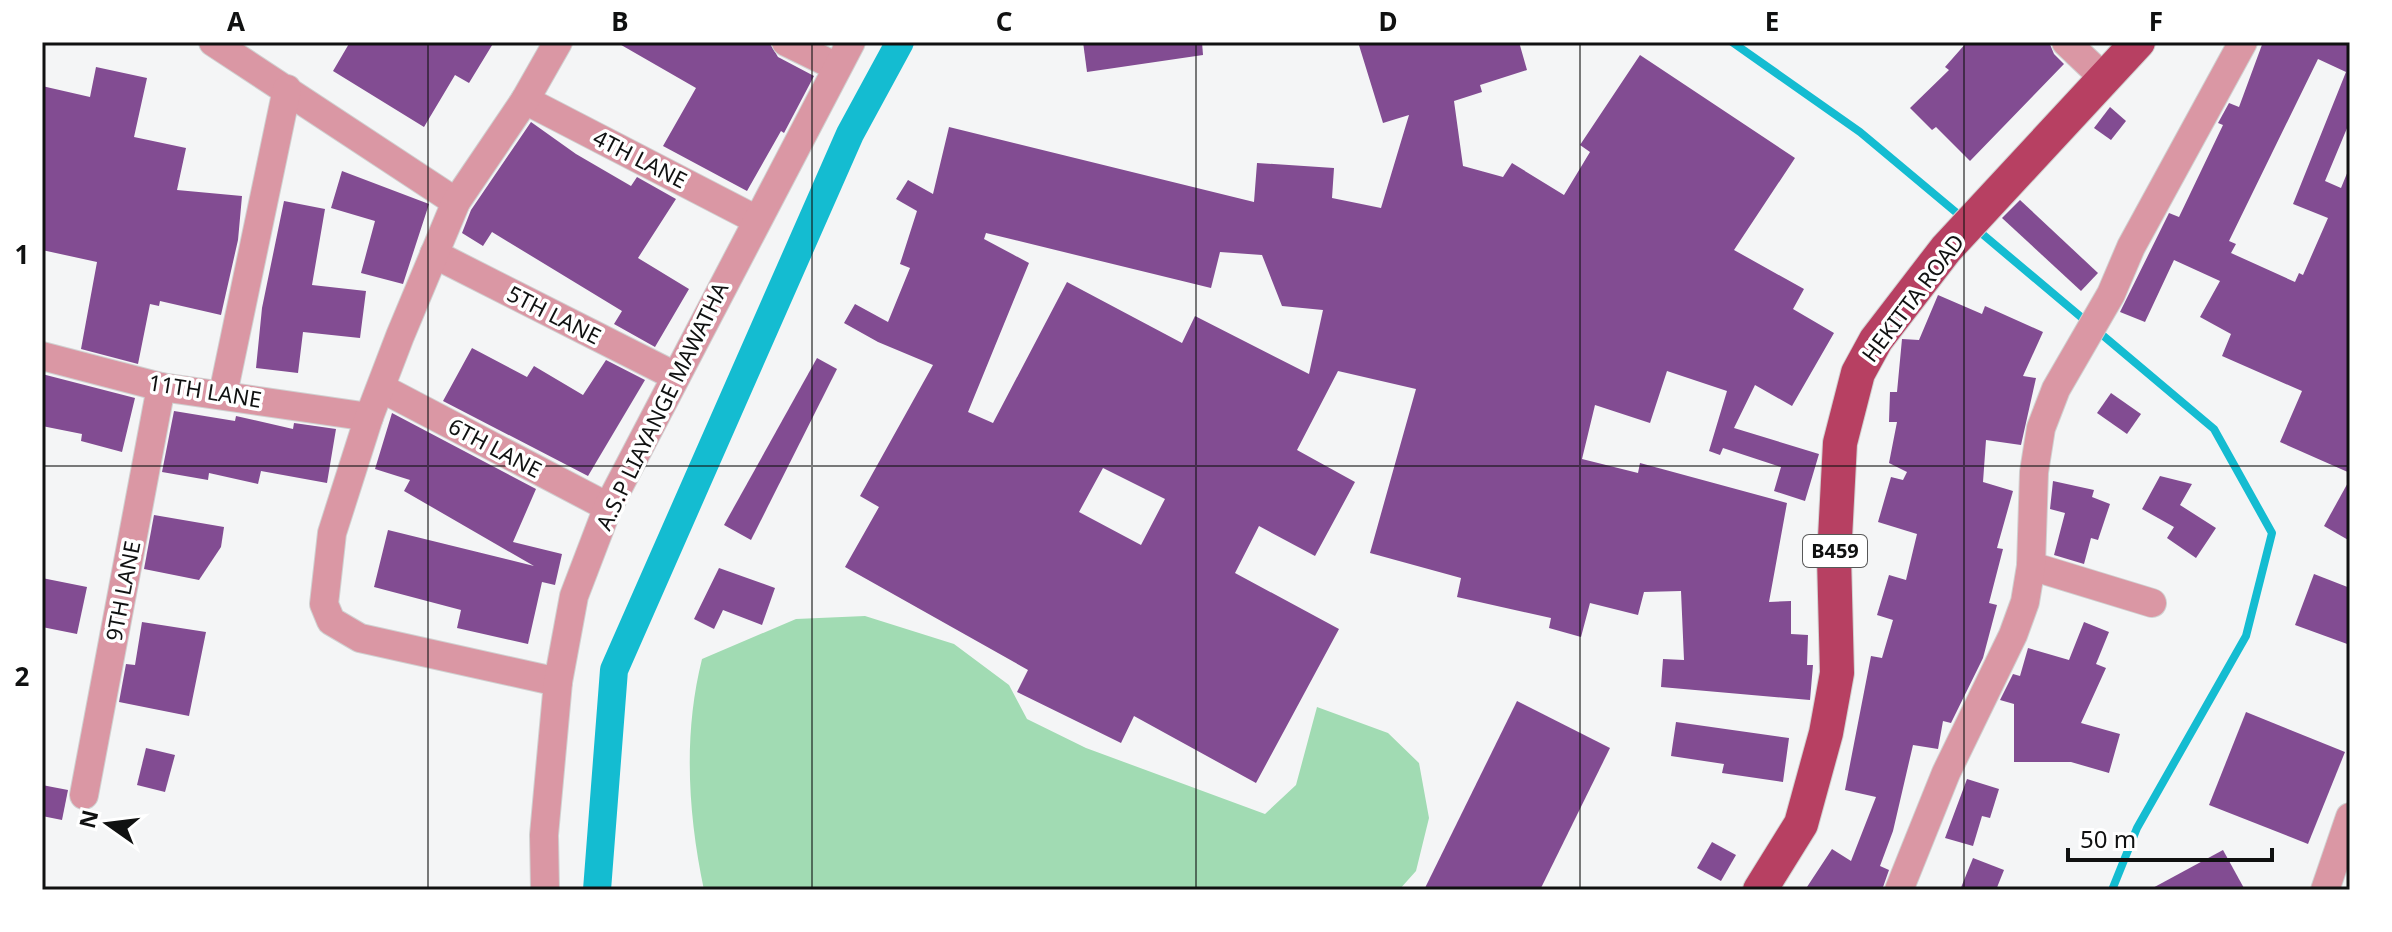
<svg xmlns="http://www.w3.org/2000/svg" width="2392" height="932" font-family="'Noto Sans',sans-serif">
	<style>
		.green { fill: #a1dbb3 }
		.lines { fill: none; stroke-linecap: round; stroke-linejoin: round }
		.stream { stroke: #14bcd1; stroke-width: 8 }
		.canal { stroke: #14bcd1; stroke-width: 28 }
		.building { fill: #824c92; fill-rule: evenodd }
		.minor-casing { stroke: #d0d1d1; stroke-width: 30 }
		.major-casing { stroke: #d0d1d1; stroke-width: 36 }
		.minor { stroke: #da97a4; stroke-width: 28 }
		.major { stroke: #b74062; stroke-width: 34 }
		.grid { fill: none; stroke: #101111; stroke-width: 2; stroke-opacity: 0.55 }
		.labels { text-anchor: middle; stroke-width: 7; stroke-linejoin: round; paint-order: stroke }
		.shield { fill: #fff; stroke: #585858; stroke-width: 2 }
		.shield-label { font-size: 20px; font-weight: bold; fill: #101111 }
		.street-label { font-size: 22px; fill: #101111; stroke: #fff }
		.neatline { fill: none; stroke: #101111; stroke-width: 3 }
		.grid-label { font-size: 26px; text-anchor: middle; font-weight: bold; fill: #101111 }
	</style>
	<rect width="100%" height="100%" fill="#f4f5f6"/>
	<path class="green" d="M 865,616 L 954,644 L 1009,685 L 1027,719 L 1086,748 L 1265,814 L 1296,785 L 1317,707 L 1388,733 L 1419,763 L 1429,818 L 1416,871 L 1399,890 L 704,890 C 688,814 683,735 702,659 L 796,619 Z"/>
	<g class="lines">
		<g class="stream">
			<polyline points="1732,42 1860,132 1964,219"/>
			<polyline points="1974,227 2214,429 2272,533 2246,636 2137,828 2112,890"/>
		</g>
		<polyline class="canal" points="597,890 614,670 850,134 900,42"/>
	</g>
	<g class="building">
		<polygon points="350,42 494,42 469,83 455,75 424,127 333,71"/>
		<polygon points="616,42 769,42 778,57 814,76 784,133 781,131 747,191 663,146 696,88"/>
		<polygon points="1083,42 1202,42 1203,55 1087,72"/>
		<path d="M 1358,42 L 1519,42 L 1527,70 L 1480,85 L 1482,92 L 1454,101 L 1463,166 L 1503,177 L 1512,163 L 1564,195 L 1590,152 L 1580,145 L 1640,55 L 1795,158 L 1734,250 L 1804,289 L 1793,309 L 1834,333 L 1792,406 L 1755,385 L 1734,428 L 1819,454 L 1805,501 L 1774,491 L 1781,467 L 1723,448 L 1720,455 L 1709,451 L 1727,391 L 1667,371 L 1650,423 L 1595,405 L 1582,459 L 1638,473 L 1640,463 L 1787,503 L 1769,602 L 1791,601 L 1791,634 L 1808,635 L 1807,665 L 1813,665 L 1810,700 L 1661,687 L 1663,659 L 1684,660 L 1681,591 L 1644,592 L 1638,615 L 1590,603 L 1581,637 L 1549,628 L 1551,618 L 1457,597 L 1461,578 L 1370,553 L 1416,389 L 1338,371 L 1297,450 L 1355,482 L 1315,556 L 1259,526 L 1235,573 L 1339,629 L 1256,783 L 1134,716 L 1121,743 L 1017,692 L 1028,670 L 845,567 L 879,507 L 860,496 L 933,365 L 878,342 L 844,323 L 855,304 L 888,322 L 910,268 L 900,264 L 917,211 L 896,199 L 908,180 L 933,194 L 949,127 L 1254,202 L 1257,163 L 1334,168 L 1332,198 L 1381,208 L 1409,115 L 1383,123 ZM 986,233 L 1211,288 L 1220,252 L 1262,255 L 1282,306 L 1323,310 L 1309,374 L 1195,316 L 1182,343 L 1067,282 L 993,423 L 968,412 L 1029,263 L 984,239 ZM 1103,468 L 1165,499 L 1141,545 L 1079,512 Z"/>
		<polygon points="1967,42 2049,42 2054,54 2064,64 1970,161 1936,127 1932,130 1910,108 1949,70 1945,67"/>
		<path d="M 2263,42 L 2350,42 L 2350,121 L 2325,181 L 2341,188 L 2350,166 L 2350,473 L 2280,442 L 2302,391 L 2222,356 L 2231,334 L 2200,317 L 2220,281 L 2174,260 L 2145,322 L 2120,312 L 2169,213 L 2179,217 L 2223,125 L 2218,123 L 2229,103 L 2239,107 ZM 2318,59 L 2346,72 L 2293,204 L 2328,218 L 2303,275 L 2299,273 L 2295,282 L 2231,253 L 2236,244 L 2229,241 Z"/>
		<polygon points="96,67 147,78 134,137 186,148 177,190 242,196 238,240 221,315 160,301 159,306 150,304 138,364 81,349 97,262 42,250 42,86 90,97"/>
		<polygon points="2110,107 2126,121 2111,140 2094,128"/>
		<polygon points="531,122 576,154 631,186 637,177 676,199 638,258 689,289 655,347 614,324 622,311 492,232 483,246 462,233 471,210"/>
		<polygon points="342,171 429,204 403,284 361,273 375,221 331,208"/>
		<polygon points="2020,200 2098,273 2081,291 2002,218"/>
		<polygon points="284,201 325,209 312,285 366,291 360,338 303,332 298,373 256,368 262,308"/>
		<polygon points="1938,295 1982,314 1985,306 2043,332 2023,376 2036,378 2021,445 1986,440 1983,482 2013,491 1997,548 2003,549 1989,603 1997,605 1983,658 1951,723 1943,721 1938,749 1913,745 1893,831 1880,866 1889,870 1882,890 1805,890 1832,849 1851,861 1876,797 1845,790 1871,656 1882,658 1893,620 1877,615 1889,575 1906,580 1917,534 1878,522 1891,477 1903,480 1907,472 1889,463 1897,422 1889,422 1890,392 1897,392 1902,339 1919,340"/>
		<polygon points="472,348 527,377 534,366 583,395 606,360 645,380 588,476 443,401"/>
		<polygon points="817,358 837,369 751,540 724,525"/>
		<polygon points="42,374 135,398 122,452 81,441 82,434 42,426"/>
		<polygon points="2111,393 2141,414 2127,434 2097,413"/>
		<polygon points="174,411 235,421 236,416 293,429 294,423 336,429 327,483 261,471 258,484 209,473 208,480 162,472"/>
		<polygon points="392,413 536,489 513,542 562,554 555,585 542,582 528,644 457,628 461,610 374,587 388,530 534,566 404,491 410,480 375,469"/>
		<polygon points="2160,476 2192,484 2180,505 2216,528 2196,558 2167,538 2174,527 2142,509"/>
		<polygon points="2350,479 2350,541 2324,526"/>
		<polygon points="2053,481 2094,490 2092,497 2110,504 2098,540 2091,538 2084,564 2054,555 2065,513 2050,509"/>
		<polygon points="154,515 224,527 221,547 199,580 144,569"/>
		<polygon points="719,568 775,588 762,625 723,610 714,629 694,619"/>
		<polygon points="2314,574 2350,588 2350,645 2295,625"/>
		<polygon points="42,578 87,587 77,634 42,627"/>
		<polygon points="142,622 206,632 189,716 119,702 126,664 135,665"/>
		<polygon points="2084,622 2109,632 2096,664 2106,668 2081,723 2120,734 2109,773 2071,762 2014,762 2014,704 2000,700 2013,674 2020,676 2028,648 2069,660"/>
		<polygon points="1517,701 1610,748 1540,890 1424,890"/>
		<polygon points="2246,712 2345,752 2308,844 2209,805"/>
		<polygon points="1676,722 1789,738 1783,782 1722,773 1724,764 1671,756"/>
		<polygon points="146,748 175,755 165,792 137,785"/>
		<polygon points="1967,779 1999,789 1990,818 1982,816 1973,846 1945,838"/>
		<polygon points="42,785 68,790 62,820 42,816"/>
		<polygon points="1712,842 1736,855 1721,881 1697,868"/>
		<polygon points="2223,850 2245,890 2149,890"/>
		<polygon points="1973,858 2004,870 1996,890 1960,890"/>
	</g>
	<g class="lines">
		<defs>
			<g id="minor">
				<polyline points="213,42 456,202"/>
				<polyline points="786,42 837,67"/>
				<polyline points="2066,42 2105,79"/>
				<polyline points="525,100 755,219"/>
				<polyline points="434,254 675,376"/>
				<polyline points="42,356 161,387 369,417"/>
				<polyline points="383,389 608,507"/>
				<polyline points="223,394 287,89"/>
				<polyline points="2031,566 2152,603"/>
				<polyline points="558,682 360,638 331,621 324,604 332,533 369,417 400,336 456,202 525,100 558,42"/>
				<polyline points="84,795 161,387"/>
				<polyline points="545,890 544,835 558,682 574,596 608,507 851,42"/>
				<polyline points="1899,890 1946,773 2013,635 2025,602 2031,566 2034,472 2041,428 2056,389 2111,294 2131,247 2243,42"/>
				<polyline points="2325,890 2350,817"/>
			</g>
			<polyline id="major" points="1760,890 1801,824 1826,733 1837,673 1834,557 1840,443 1858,373 1876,340 1946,249 2138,42"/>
		</defs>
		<use href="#minor" class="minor-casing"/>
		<use href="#major" class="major-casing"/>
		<use href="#minor" class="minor"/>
		<use href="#major" class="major"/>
	</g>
	<path class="grid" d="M 428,42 L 428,890M 812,42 L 812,890M 1196,42 L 1196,890M 1580,42 L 1580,890M 1964,42 L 1964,890M 42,466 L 2350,466"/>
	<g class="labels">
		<rect class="shield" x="1803" y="535" width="64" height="32" rx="6"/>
		<g class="shield-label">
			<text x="1835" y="558">B459</text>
		</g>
		<g class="street-label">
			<text transform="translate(640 159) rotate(27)" y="8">4TH LANE</text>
			<text transform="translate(1913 298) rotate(-53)" y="8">HEKITTA ROAD</text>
			<text transform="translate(554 315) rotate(27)" y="8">5TH LANE</text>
			<text transform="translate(205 391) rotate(9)" y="8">11TH LANE</text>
			<text transform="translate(662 406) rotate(-64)" y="8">A.S.P LIAYANGE MAWATHA</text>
			<text transform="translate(495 448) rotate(28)" y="8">6TH LANE</text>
			<text transform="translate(123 591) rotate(-79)" y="8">9TH LANE</text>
		</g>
	</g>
	<rect width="2392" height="932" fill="none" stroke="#ffffff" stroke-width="88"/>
	<g transform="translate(108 824) rotate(284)" stroke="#ffffff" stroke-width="6" paint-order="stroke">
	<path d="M0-6L14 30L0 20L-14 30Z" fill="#101111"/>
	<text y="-12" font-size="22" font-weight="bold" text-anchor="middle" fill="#101111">N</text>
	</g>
	<path d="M2068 848v12h204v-12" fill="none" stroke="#101111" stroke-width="4"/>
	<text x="2080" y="848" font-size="24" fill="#101111" stroke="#ffffff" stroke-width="6" paint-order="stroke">50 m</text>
	<rect x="44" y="44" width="2304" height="844" class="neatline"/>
	<g class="grid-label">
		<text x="236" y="31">A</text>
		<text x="620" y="31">B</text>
		<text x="1004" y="31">C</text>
		<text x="1388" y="31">D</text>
		<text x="1772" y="31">E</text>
		<text x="2156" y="31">F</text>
		<text x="22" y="264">1</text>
		<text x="22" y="686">2</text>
	</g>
</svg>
